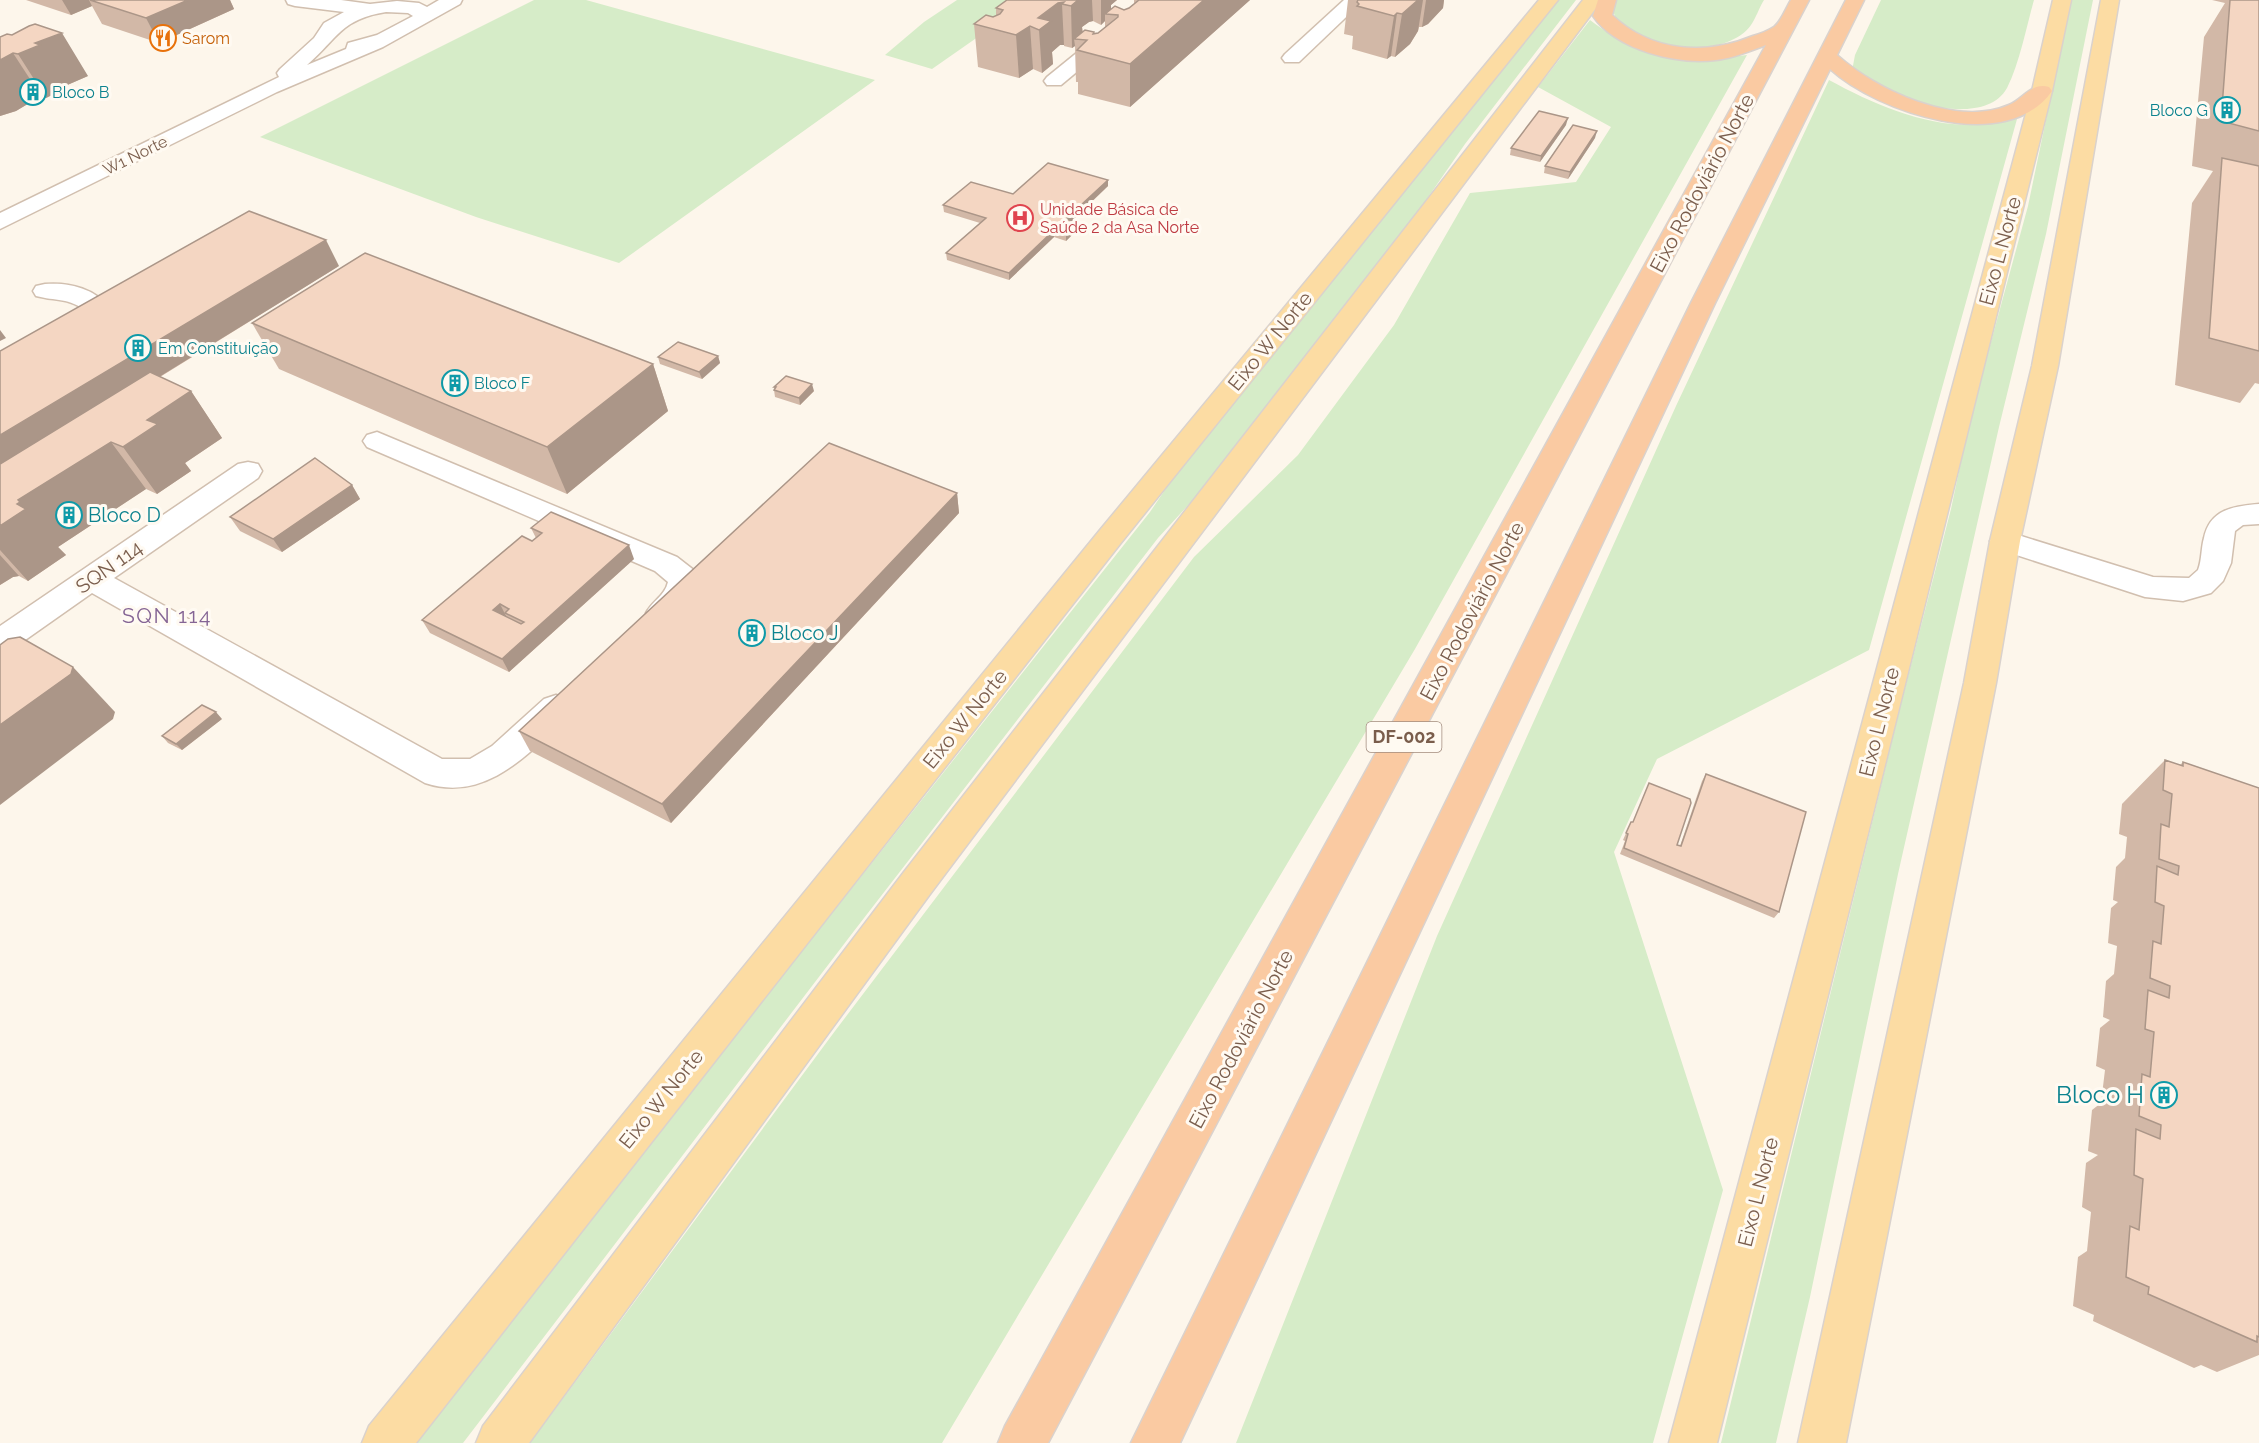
<svg xmlns="http://www.w3.org/2000/svg" width="2259" height="1443" font-family="Raleway,sans-serif">
	<style>
		.green { fill: #d6ecc8 }
		.lines { fill: none; stroke-linecap: round; stroke-linejoin: round }
		.minor-casing { stroke: #d1bfaf; stroke-width: 3 }
		.tertiary-casing { stroke: #d1bfaf; stroke-width: 3 }
		.primary-casing { stroke: #dad2cd; stroke-width: 3 }
		.trunk-casing { stroke: #dad2cd; stroke-width: 3 }
		.minor { fill: #fff; fill-rule: evenodd }
		.tertiary { fill: #fff; fill-rule: evenodd }
		.primary { fill: #fcdca3; fill-rule: evenodd }
		.trunk { fill: #facaa2; fill-rule: evenodd }
		.wall { fill: #d2b8a7; fill-rule: evenodd }
		.shaded-wall { fill: #ab9688 }
		.building { fill: #f4d6c2; stroke: #ab9688; stroke-width: 1.5; fill-rule: evenodd }
		.labels { text-anchor: middle; stroke-width: 6; stroke-linejoin: round; paint-order: stroke }
		.far-food-label { font-size: 16px; fill: #c56008; stroke: #fffaf2; text-anchor: start }
		.far-culture-label { font-size: 16px; fill: #0d838f; stroke: #fffaf2; text-anchor: start }
		.far-street-label { font-size: 16px; fill: #7a5d4c; stroke: #fffaf2 }
		.far-health-label { font-size: 16px; fill: #be3a42; stroke: #fffaf2; text-anchor: start }
		.shield { fill: #fffaf2; stroke: #a28c7e; stroke-width: 1.5 }
		.shield-label { font-size: 18px; font-weight: bold; fill: #7a5d4c }
		.street-label { font-size: 20px; fill: #7a5d4c; stroke: #fffaf2 }
		.culture-label { font-size: 20px; fill: #0d838f; stroke: #fffaf2; text-anchor: start }
		.neighbourhood-label { font-size: 21px; letter-spacing: 1.5px; fill: #856595; stroke: #fffaf2 }
		.near-culture-label { font-size: 24px; fill: #0d838f; stroke: #fffaf2; text-anchor: end }
	</style>
	<rect width="100%" height="100%" fill="#fdf6eb"/>
	<g class="green">
		<polygon points="534,0 586,0 875,80 619,263 476,217 260,137"/>
		<polygon points="957,0 1031,0 932,69 885,55 924,22"/>
		<polygon points="1557,0 1576,0 1465,144 1390,252 1237,452 1158,538 854,931 463,1443 412,1443 1150,512 1194,447 1456,127"/>
		<path d="M 1617,0 L 1764,0 C 1759,8 1756,18 1751,25 C 1734,49 1691,51 1664,44 C 1648,40 1633,31 1618,23 L 1612,9 Z"/>
		<path d="M 1881,0 L 2034,0 C 2026,28 2020,62 2007,88 C 1989,121 1929,108 1900,98 C 1884,92 1867,80 1852,71 L 1855,55 Z"/>
		<polygon points="2071,0 2093,0 2046,234 1999,427 1898,874 1810,1297 1776,1443 1721,1443 1900,708 1951,509 1970,419 2028,206"/>
		<path d="M 1590,20 C 1618,42 1650,56 1685,59 C 1705,60 1727,57 1747,55 L 1415,649 L 942,1443 L 530,1443 L 835,1031 L 1194,557 L 1298,455 L 1394,325 L 1470,193 L 1576,182 L 1611,127 L 1538,87 Z"/>
		<path d="M 1829,80 C 1873,104 1923,126 1975,125 C 1989,124 2003,121 2017,119 L 1869,650 L 1657,759 L 1614,852 L 1723,1190 L 1653,1443 L 1236,1443 L 1437,936 L 1676,406 Z"/>
	</g>
	<g class="lines">
		<defs>
			<g id="minor">
				<polygon points="1142,0 1163,0 1061,85 1047,85 1044,81 1047,77"/>
				<polygon points="1344,0 1364,0 1299,62 1285,62 1282,58 1285,54"/>
				<path d="M 45,284 C 70,282 97,289 111,310 L 105,322 L 94,330 L 9,379 L 0,381 L 0,362 L 85,313 L 86,311 C 70,298 55,301 36,296 L 33,291 L 36,286 Z"/>
				<path d="M 377,432 L 677,557 L 695,571 L 699,579 C 694,602 677,629 650,621 L 646,613 C 652,601 665,596 668,582 L 655,571 L 367,447 L 363,441 L 367,435 Z"/>
				<path d="M 248,462 L 258,464 L 262,471 L 258,478 L 114,578 L 442,759 L 470,759 L 492,746 L 544,699 L 556,695 L 568,699 L 572,708 L 568,717 C 528,754 485,803 425,783 L 92,593 L 11,650 L 0,654 L 0,626 L 238,464 Z"/>
				<path d="M 2259,504 L 2259,524 L 2243,525 L 2235,531 L 2231,563 L 2223,581 L 2211,593 L 2183,601 L 2145,597 L 1995,548 L 1990,541 L 1995,534 L 2005,531 L 2153,577 L 2189,578 L 2198,570 C 2202,560 2201,548 2204,538 C 2210,509 2234,506 2259,504 Z"/>
			</g>
			<path id="tertiary" d="M 286,0 L 341,0 L 370,4 L 397,1 L 419,3 L 427,7 L 439,0 L 462,0 L 460,4 L 383,47 L 277,92 L 0,229 L 0,213 L 279,77 L 277,73 L 280,69 L 314,38 L 324,23 L 344,12 L 295,6 L 288,4 ZM 386,12 L 408,13 L 413,16 L 377,35 L 348,43 L 346,49 L 307,65 C 338,38 341,19 386,12 Z"/>
			<g id="primary">
				<polygon points="1539,0 1558,0 1120,544 416,1443 362,1443 369,1426 1100,530"/>
				<polygon points="1583,0 1602,0 930,894 529,1443 476,1443 483,1426 904,872"/>
				<polygon points="2053,0 2071,0 2052,91 1717,1443 1669,1443 2032,91"/>
				<polygon points="2101,0 2119,0 2058,366 2020,541 1996,683 1846,1443 1798,1443 1964,683 1990,541 2032,366"/>
			</g>
			<g id="trunk">
				<path d="M 1598,0 L 1616,0 L 1612,15 C 1651,52 1705,56 1753,36 C 1760,34 1768,31 1774,27 C 1781,22 1786,8 1791,0 L 1809,0 L 1048,1443 L 998,1443 L 1005,1426 L 1766,45 C 1750,51 1733,58 1716,60 C 1677,65 1616,50 1593,16 Z"/>
				<path d="M 1846,0 L 1864,0 L 1837,55 C 1876,90 1956,128 2009,105 C 2024,99 2031,82 2049,87 L 2052,91 C 2007,156 1877,112 1830,69 L 1715,303 L 1180,1443 L 1131,1443 L 1691,303 Z"/>
			</g>
		</defs>
		<use href="#minor" class="minor-casing"/>
		<use href="#tertiary" class="tertiary-casing"/>
		<use href="#primary" class="primary-casing"/>
		<use href="#trunk" class="trunk-casing"/>
		<use href="#minor" class="minor"/>
		<use href="#tertiary" class="tertiary"/>
		<use href="#primary" class="primary"/>
		<use href="#trunk" class="trunk"/>
	</g>
	<g class="wall">
		<polygon points="26,0 230,0 234,9 159,43 102,24 92,6 71,15"/>
		<path d="M 1007,0 L 1117,0 L 1111,5 L 1111,9 L 1124,10 L 1129,8 L 1134,4 L 1134,0 L 1250,0 L 1130,107 L 1078,94 L 1078,82 L 1076,82 L 1075,46 L 1072,48 L 1064,46 L 1064,45 L 1060,45 L 1052,52 L 1053,64 L 1042,73 L 1033,69 L 1019,78 L 978,67 L 974,24 L 996,16 L 996,8 ZM 1093,21 L 1101,25 L 1105,21 L 1105,27 L 1098,33 L 1083,32 L 1082,27 L 1089,22 Z"/>
		<polygon points="1348,0 1444,0 1443,8 1428,24 1422,27 1419,27 1418,31 1410,44 1395,57 1391,56 1387,59 1352,49 1353,36 1344,34"/>
		<polygon points="2212,0 2259,0 2259,384 2255,383 2240,403 2175,385 2192,203 2213,171 2192,166 2204,37 2225,3"/>
		<polygon points="0,37 88,76 65,86 66,88 46,98 41,96 16,111 0,116"/>
		<polygon points="1566,125 1540,162 1510,155 1511,148"/>
		<polygon points="1595,138 1568,179 1544,173 1545,166"/>
		<polygon points="1108,180 1108,186 1072,221 1078,229 1066,241 1054,237 1009,280 947,260 946,253 980,223 944,212 943,205"/>
		<polygon points="339,266 160,377 191,391 222,438 185,463 191,471 157,494 146,489 58,547 66,555 28,581 19,576 13,577 0,585 0,351"/>
		<polygon points="252,323 653,364 668,411 567,494 279,369"/>
		<polygon points="718,356 720,363 702,379 660,364 658,357"/>
		<polygon points="774,387 814,391 800,405 775,397 774,390 775,389"/>
		<polygon points="352,485 360,499 282,552 240,531 230,517"/>
		<polygon points="957,493 959,513 671,823 530,751 519,731"/>
		<polygon points="531,528 634,559 509,672 430,633 422,620 536,538"/>
		<polygon points="222,719 182,750 168,743 162,736"/>
		<polygon points="2165,760 2180,765 2183,762 2259,788 2259,1355 2217,1372 2201,1365 2194,1368 2093,1321 2094,1315 2073,1306 2078,1257 2087,1251 2091,1212 2082,1207 2086,1163 2098,1155 2088,1151 2092,1110 2101,1103 2105,1070 2096,1066 2100,1028 2110,1020 2103,1017 2106,981 2114,974 2117,946 2108,943 2111,908 2118,902 2113,900 2116,867 2125,858 2127,837 2119,834 2122,804"/>
		<polygon points="1706,774 1779,912 1774,918 1620,854 1625,841 1623,840 1631,822 1633,822 1649,783 1677,845 1680,846 1702,781"/>
	</g>
	<g class="shaded-wall">
		<polygon points="62,0 89,0 92,6 71,15"/>
		<polygon points="188,0 230,0 234,9 159,43 146,18"/>
		<polygon points="1069,0 1092,0 1093,21 1089,22 1082,27 1083,40 1074,39 1075,46 1072,48 1071,6"/>
		<polygon points="1101,0 1117,0 1111,5 1111,15 1105,14 1105,21 1101,25"/>
		<polygon points="1204,0 1250,0 1130,107 1130,64"/>
		<polygon points="1418,0 1423,0 1418,31 1410,44 1395,57 1402,14"/>
		<polygon points="1426,0 1444,0 1443,8 1428,24 1422,27"/>
		<polygon points="1064,2 1062,4 1064,45 1060,45 1052,52 1053,64 1042,73 1039,30 1038,18 1058,3"/>
		<polygon points="1397,13 1391,56 1387,59 1394,16"/>
		<polygon points="1030,26 1033,69 1019,78 1016,35"/>
		<polygon points="62,33 88,76 65,86 66,88 46,98 18,54 35,43"/>
		<polygon points="13,53 41,96 16,111 0,116 0,60"/>
		<polygon points="1568,118 1566,125 1540,162 1541,156"/>
		<polygon points="1597,131 1595,138 1568,179 1570,172"/>
		<polygon points="1108,180 1108,186 1066,226 1066,219"/>
		<polygon points="1078,223 1078,229 1066,241 1066,234"/>
		<polygon points="1054,230 1054,237 1009,280 1009,273"/>
		<polygon points="326,240 339,266 0,475 0,435"/>
		<polygon points="0,330 6,338 0,341"/>
		<polygon points="718,356 720,363 702,379 699,372"/>
		<polygon points="653,364 668,411 567,494 547,447"/>
		<polygon points="812,384 814,391 800,405 799,398"/>
		<polygon points="191,391 222,438 185,463 191,471 157,494 123,447 147,420"/>
		<polygon points="111,442 146,489 58,547 66,555 28,581 0,550 0,526 18,500"/>
		<polygon points="352,485 360,499 282,552 273,539"/>
		<polygon points="957,493 959,513 671,823 662,804"/>
		<polygon points="629,545 634,559 509,672 502,659"/>
		<polygon points="0,555 19,576 13,577 0,585"/>
		<polygon points="500,604 507,618 493,610"/>
		<polygon points="73,667 115,712 113,719 0,805 0,725"/>
		<polygon points="216,712 222,719 182,750 176,744"/>
	</g>
	<g class="building">
		<polygon points="90,0 188,0 146,18"/>
		<polygon points="1007,0 1078,0 1071,6 1062,4 1064,2 1058,3 1038,18 1051,21 1039,30 1030,26 1016,35 974,24 986,15 993,17 1000,14 1003,10 996,8"/>
		<polygon points="1139,0 1204,0 1130,64 1077,50 1087,40 1074,39 1085,30 1094,32 1093,34 1098,33 1118,17 1118,15 1105,14 1115,6 1124,10 1129,8"/>
		<polygon points="1358,0 1418,0 1402,14 1397,13 1394,16 1357,6 1359,4 1357,2"/>
		<polygon points="2230,0 2259,0 2259,131 2221,121"/>
		<polygon points="35,24 62,33 35,43 40,45 18,54 13,53 0,60 0,37 7,34 12,35 29,26"/>
		<polygon points="1539,111 1568,118 1541,156 1511,148"/>
		<polygon points="1573,125 1597,131 1570,172 1545,166"/>
		<polygon points="2222,158 2259,166 2259,351 2209,338"/>
		<polygon points="1048,163 1108,180 1066,219 1078,223 1066,234 1054,230 1009,273 946,253 986,218 943,205 971,182 1013,194"/>
		<polygon points="249,211 326,240 0,435 0,351"/>
		<polygon points="365,253 653,364 547,447 252,323"/>
		<polygon points="678,342 718,356 699,372 658,357"/>
		<polygon points="150,372 191,391 147,420 158,424 123,447 111,442 18,500 20,502 17,504 26,509 0,526 0,464"/>
		<polygon points="786,376 812,384 799,398 774,390 776,387 774,387"/>
		<polygon points="829,443 957,493 662,804 519,731"/>
		<polygon points="315,458 352,485 273,539 230,517"/>
		<path d="M 551,512 L 629,545 L 502,659 L 422,620 L 522,536 L 532,541 L 542,533 L 531,528 ZM 500,604 L 509,609 L 505,613 L 524,622 L 521,624 L 493,610 Z"/>
		<polygon points="20,637 73,667 71,674 0,725 0,645 8,639"/>
		<polygon points="202,705 216,712 176,744 162,736"/>
		<polygon points="2165,760 2183,766 2183,762 2259,788 2259,1337 2257,1336 2257,1342 2148,1294 2149,1287 2126,1277 2130,1226 2139,1230 2143,1179 2134,1175 2136,1129 2160,1139 2161,1125 2139,1116 2142,1074 2150,1077 2154,1032 2145,1029 2148,990 2169,998 2170,986 2150,978 2153,941 2161,944 2164,906 2155,902 2157,866 2178,875 2179,866 2159,859 2161,824 2169,827 2172,794 2163,790"/>
		<polygon points="1706,774 1806,812 1779,912 1624,848 1628,834 1626,833 1631,822 1633,822 1649,783 1690,799 1691,803 1677,845 1681,846"/>
	</g>
	<defs>
		<symbol id="restaurant-ring" viewBox="-11 -11 22 22"><circle r="9.5" fill="#fffaf2" stroke="#e8710a" stroke-width="1.5"/><path d="M-5-6h1v4h1v-4h1v4h1v-4h1v5L-1.5 .5V6h-2V.5L-5-1ZM5-6V6H3V1.5H1.5Q1.5-4 5-6Z" fill="#e8710a"/></symbol>
		<symbol id="building-ring" viewBox="-11 -11 22 22"><circle r="9.5" fill="#fffaf2" stroke="#0f9aa8" stroke-width="1.5"/><path d="M-4-6H4V6H1V3H-1V6H-4ZM-2.5-4.3h1.7v1.8h-1.7ZM.8-4.3h1.7v1.8H.8ZM-2.5-1h1.7V.8h-1.7ZM.8-1h1.7V.8H.8Z" fill="#0f9aa8"/></symbol>
		<symbol id="hospital-ring" viewBox="-11 -11 22 22"><circle r="9.5" fill="#fffaf2" stroke="#e0444e" stroke-width="1.5"/><path d="M-5-5h3v3.5h4V-5h3V5h-3V1.5h-4V5h-3Z" fill="#e0444e"/></symbol>
	</defs>
	<g fill-rule="evenodd">
		<use href="#restaurant-ring" x="148" y="23" width="30" height="30"/>
		<use href="#building-ring" x="18" y="77" width="30" height="30"/>
		<use href="#building-ring" x="2212" y="95" width="30" height="30"/>
		<use href="#hospital-ring" x="1005" y="203" width="30" height="30"/>
		<use href="#building-ring" x="123" y="333" width="30" height="30"/>
		<use href="#building-ring" x="440" y="368" width="30" height="30"/>
		<use href="#building-ring" x="54" y="500" width="30" height="30"/>
		<use href="#building-ring" x="737" y="618" width="30" height="30"/>
		<use href="#building-ring" x="2149" y="1080" width="30" height="30"/>
	</g>
	<g class="labels">
		<g class="far-food-label">
			<text x="182" y="44">Sarom</text>
		</g>
		<g class="far-culture-label">
			<text x="52" y="98">Bloco B</text>
			<text x="2208" y="116" text-anchor="end">Bloco G</text>
			<text x="158" y="354">Em Constituição</text>
			<text x="474" y="389">Bloco F</text>
		</g>
		<g class="far-street-label">
			<text transform="translate(135 155) rotate(-26)" y="6">W1 Norte</text>
		</g>
		<g class="far-health-label">
			<text x="1040" y="215">Unidade Básica de<tspan x="1040" dy="18">Saúde 2 da Asa Norte</tspan></text>
		</g>
		<rect class="shield" x="1366.5" y="722" width="75" height="30" rx="4.5"/>
		<g class="shield-label">
			<text x="1404" y="743">DF-002</text>
		</g>
		<g class="street-label">
			<text transform="translate(1702 183) rotate(-62)" y="7">Eixo Rodoviário Norte</text>
			<text transform="translate(2000 251) rotate(-75)" y="7">Eixo L Norte</text>
			<text transform="translate(1270 341) rotate(-51)" y="7">Eixo W Norte</text>
			<text transform="translate(109 567) rotate(-35)" y="7">SQN 114</text>
			<text transform="translate(1472 611) rotate(-62)" y="7">Eixo Rodoviário Norte</text>
			<text transform="translate(965 719) rotate(-51)" y="7">Eixo W Norte</text>
			<text transform="translate(1879 722) rotate(-76)" y="7">Eixo L Norte</text>
			<text transform="translate(1241 1039) rotate(-62)" y="7">Eixo Rodoviário Norte</text>
			<text transform="translate(661 1099) rotate(-51)" y="7">Eixo W Norte</text>
			<text transform="translate(1758 1192) rotate(-76)" y="7">Eixo L Norte</text>
		</g>
		<g class="culture-label">
			<text x="88" y="522">Bloco D</text>
			<text x="771" y="640">Bloco J</text>
		</g>
		<g class="neighbourhood-label">
			<text x="167" y="623">SQN 114</text>
		</g>
		<g class="near-culture-label">
			<text x="2144" y="1103">Bloco H</text>
		</g>
	</g>
</svg>
